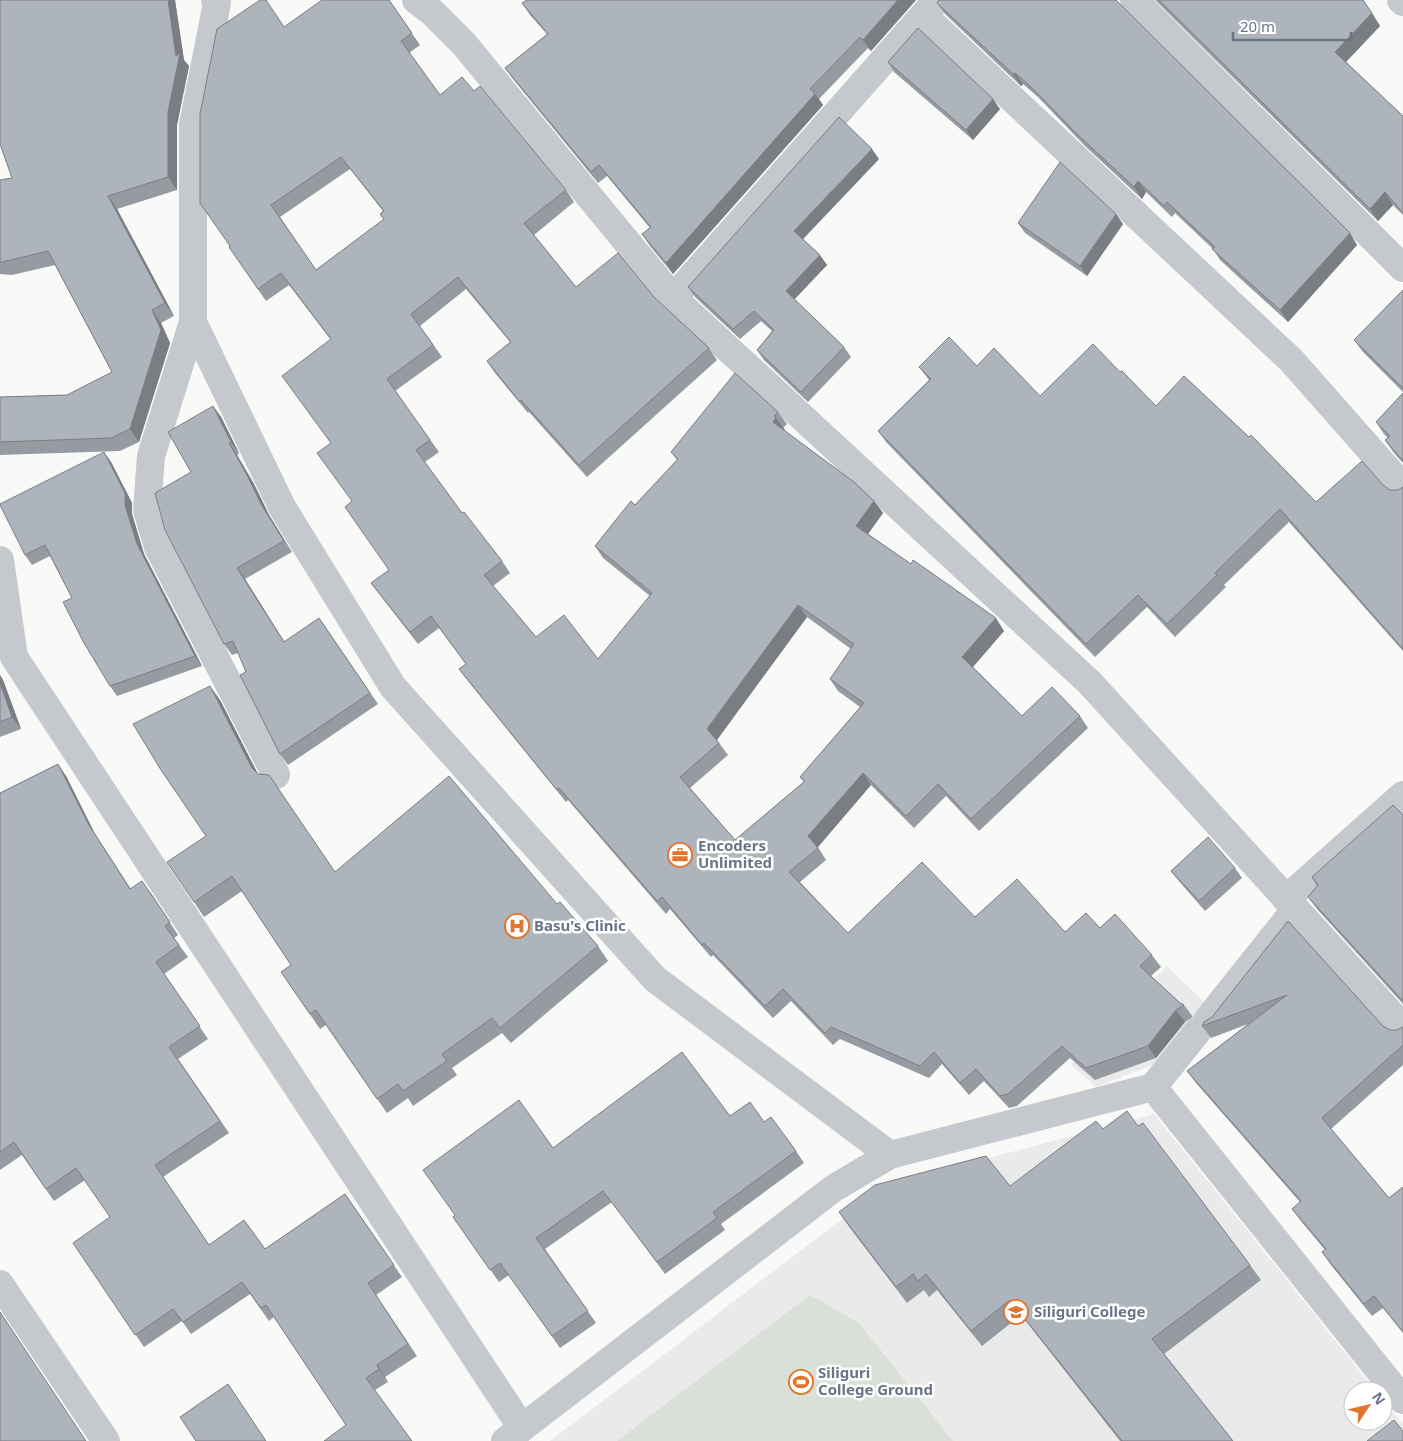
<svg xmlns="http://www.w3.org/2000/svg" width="1403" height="1441" font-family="'Noto Sans',sans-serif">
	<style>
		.built { fill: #eaeaea }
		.green { fill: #dae0d8 }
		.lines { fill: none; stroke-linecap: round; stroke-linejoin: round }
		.minor { stroke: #c5c8cc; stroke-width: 28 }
		.wall { fill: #969ba1; fill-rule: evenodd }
		.shaded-wall { fill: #7a7e83 }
		.building { fill: #aeb4bb; stroke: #7a7e83; fill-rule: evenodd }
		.labels { text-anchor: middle; stroke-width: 5; stroke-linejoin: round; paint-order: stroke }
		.poi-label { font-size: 15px; font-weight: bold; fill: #697587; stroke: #fff; text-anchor: start }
	</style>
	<rect width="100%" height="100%" fill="#f9f9f7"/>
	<g class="built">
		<polygon points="1167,966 1208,1006 1160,1062 1096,1087 1071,1065"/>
		<polygon points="1154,1114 1376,1391 1353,1391 1353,1421 1383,1421 1383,1399 1403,1424 1403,1441 550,1441 887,1185"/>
	</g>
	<polygon class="green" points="810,1295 859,1323 953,1441 617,1441"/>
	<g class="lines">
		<g class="minor">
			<polyline points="215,0 217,3 193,125 193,322 282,507 393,687 655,979 890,1155"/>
			<polyline points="416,0 432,12 464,44 673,298 1090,683 1403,1027"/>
			<polyline points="1134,0 1403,268"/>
			<polyline points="1401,0 1403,2"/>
			<polyline points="924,16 1291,360 1403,487"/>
			<polyline points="673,298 937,0"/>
			<polyline points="193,322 151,456 147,510 158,547 276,775"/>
			<polyline points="0,560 14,657 522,1428"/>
			<polyline points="1286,899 1403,795"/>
			<polyline points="1208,1019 1295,910"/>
			<polyline points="1153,1087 1197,1032"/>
			<polyline points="0,1284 106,1441"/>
			<polyline points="505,1441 834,1188 890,1155 1153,1087 1403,1400"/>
		</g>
	</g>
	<g class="wall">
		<polygon points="0,0 175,0 184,60 189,66 177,125 177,190 117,209 174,316 161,323 170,343 139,442 120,451 0,455 0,397 67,395 112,372 55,265 12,275 0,274 0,180 12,178"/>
		<path d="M 389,0 L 420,45 L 409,53 L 440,95 L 474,91 L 566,190 L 574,202 L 534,235 L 576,287 L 654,297 L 709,348 L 717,360 L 587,477 L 529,412 L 528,413 L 495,373 L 487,361 L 510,342 L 466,289 L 420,326 L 442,357 L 395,391 L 439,452 L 425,462 L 462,513 L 502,561 L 510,573 L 493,586 L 536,637 L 598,659 L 650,596 L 603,558 L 595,546 L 635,505 L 677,460 L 671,452 L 778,412 L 787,424 L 783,428 L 784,431 L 874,501 L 883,513 L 868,534 L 1004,631 L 973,667 L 1022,716 L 1080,716 L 1088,728 L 979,831 L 946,796 L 914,828 L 871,785 L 818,847 L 826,860 L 800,882 L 848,933 L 975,917 L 1065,932 L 1100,928 L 1152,955 L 1161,967 L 1151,976 L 1180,1003 L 1184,1005 L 1193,1017 L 1185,1022 L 1156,1058 L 1095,1080 L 1070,1058 L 1017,1106 L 1009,1108 L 984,1081 L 969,1095 L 942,1064 L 929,1078 L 840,1039 L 833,1045 L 791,1001 L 773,1018 L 713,955 L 711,957 L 670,909 L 666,914 L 568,800 L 566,802 L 468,681 L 459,669 L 466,664 L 439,628 L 418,644 L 380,595 L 371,583 L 389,570 L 352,501 L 330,443 L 331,340 L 289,285 L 266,301 L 229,247 L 230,246 L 285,27 ZM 350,169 L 383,211 L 380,214 L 384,220 L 316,270 L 280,217 ZM 807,617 L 851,649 L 830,679 L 838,691 L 860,707 L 800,777 L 804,782 L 735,840 L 690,788 L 728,755 L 717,740 Z"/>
		<polygon points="527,0 916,0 871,51 868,48 819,99 823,105 673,274 650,246 642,234 650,228 607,176 598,183 513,79 505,68 547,34 530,15 522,3"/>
		<polygon points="1155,0 1363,0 1380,26 1346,62 1403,116 1403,215 1393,205 1378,221"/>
		<polygon points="937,3 1357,245 1288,322 1220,260 1213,249 1175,213 1172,217 1146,192 1142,199 1085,146 1038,97 1023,84 1021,86 945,14"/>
		<polygon points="888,62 1000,109 973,140 894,72"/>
		<polygon points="879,159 803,239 827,265 794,299 844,347 851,357 808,402 764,360 757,350 772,331 761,321 740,339 695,297 688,287"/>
		<polygon points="1018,223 1123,224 1087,276 1025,233"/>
		<polygon points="1403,290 1403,392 1363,352 1354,340"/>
		<polygon points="977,366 1040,396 1120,372 1156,406 1316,502 1383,485 1390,490 1398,490 1403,487 1403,651 1289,522 1224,585 1226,587 1175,637 1147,607 1095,657 887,443 878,431 929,380 919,367"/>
		<polygon points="1403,393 1403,463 1394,453 1385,440 1388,438 1384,434 1376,422"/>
		<polygon points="213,406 221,417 239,453 237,455 254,484 269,515 292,552 245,579 284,642 319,618 378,704 288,765 280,754 238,653 232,655 224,644"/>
		<polygon points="111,462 132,503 132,514 144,554 202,666 117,696 110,686 72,598 50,556 32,565 25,555"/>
		<polygon points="0,675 3,680 21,729 0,737"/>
		<polygon points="220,700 258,774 335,872 557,904 598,946 608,961 511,1043 502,1033 452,1068 457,1075 413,1106 408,1098 387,1113 326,1025 320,1029 281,972 291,965 242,891 204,917 194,902 206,836"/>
		<polygon points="66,776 97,838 130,888 151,893 178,935 174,938 188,957 164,974 208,1039 178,1059 229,1133 163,1177 209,1245 265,1249 345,1194 402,1277 376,1295 417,1356 385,1377 388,1382 375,1390 346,1425 274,1317 269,1321 250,1294 191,1334 182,1321 144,1347 73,1243 110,1217 85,1180 54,1201 22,1155 0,1170 0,793"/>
		<polygon points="1403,815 1403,1004 1317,909 1308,897 1317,886 1312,877"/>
		<polygon points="1235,868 1242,878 1205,911 1178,880 1171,871"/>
		<polygon points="1288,921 1383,1026 1390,1030 1397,1030 1403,1027 1403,1065 1331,1129 1389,1198 1403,1187 1403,1333 1383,1308 1372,1316 1331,1265 1322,1252 1325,1250 1301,1221 1292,1209 1300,1202 1196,1083 1187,1071 1248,1024 1211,1038 1202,1026 1212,1017"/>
		<polygon points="764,1122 796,1151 804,1163 721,1224 725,1230 665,1274 612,1202 545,1249 596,1323 560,1348 509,1275 499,1282 453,1217 553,1148"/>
		<polygon points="1138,1126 1250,1265 1261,1280 1164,1354 1233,1441 1120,1441 1021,1315 982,1346 937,1290 929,1297 924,1290 907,1303 850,1228 839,1212 1010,1186 1103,1129"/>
	</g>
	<g class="shaded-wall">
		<polygon points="168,0 175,0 184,60 189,66 177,125 177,190 168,177"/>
		<polygon points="898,0 916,0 871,51 863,40"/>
		<polygon points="1372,13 1380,26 1344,64 1335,52"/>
		<polygon points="1015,73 1023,84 1021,86 1013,74"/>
		<polygon points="815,94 823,105 673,274 666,263"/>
		<polygon points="993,99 1000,109 973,140 966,130"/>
		<polygon points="872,149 879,159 801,241 794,231"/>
		<polygon points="1138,181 1146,192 1142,199 1134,187"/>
		<polygon points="1385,192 1393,205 1378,221 1370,209"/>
		<polygon points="108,196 117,209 174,316 165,303"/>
		<polygon points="1116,214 1123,224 1087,276 1080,266"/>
		<polygon points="1350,233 1357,245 1288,322 1280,310"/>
		<polygon points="820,255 827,265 793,301 786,291"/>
		<polygon points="152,310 161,323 170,343 139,442 130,429"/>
		<polygon points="213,406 221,417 239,453 231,442"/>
		<polygon points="776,418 785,430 781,434 773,422"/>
		<polygon points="229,443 237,455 254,484 269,515 292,552 261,504"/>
		<polygon points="104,452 111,462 132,503 132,514 144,554 202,666 195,656 137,544"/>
		<polygon points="874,501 883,513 865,538 856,526"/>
		<polygon points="237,568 245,579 292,654 284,642"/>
		<polygon points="798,605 807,617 716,741 707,729"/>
		<polygon points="996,618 1004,631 971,669 962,657"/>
		<polygon points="0,675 3,680 21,729 12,717 0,683"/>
		<polygon points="210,686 220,700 262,782 252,768"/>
		<polygon points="58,764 66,776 97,838 139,901 89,825"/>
		<polygon points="863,773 871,785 817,848 808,836"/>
		<polygon points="1176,1010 1185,1022 1156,1058 1148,1046"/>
		<polygon points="377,1365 385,1377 388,1382 379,1369"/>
	</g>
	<g class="building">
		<polygon points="0,0 168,0 176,56 180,53 168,112 168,177 108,196 165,303 152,310 161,330 130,429 111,438 0,442 0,397 67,395 112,372 48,251 2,262 0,262 0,180 12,178 0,144"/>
		<path d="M 260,0 L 266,0 L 284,27 L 322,0 L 389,0 L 412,33 L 401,41 L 440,95 L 462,77 L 474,91 L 480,86 L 566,190 L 524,223 L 576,287 L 618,253 L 654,297 L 709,348 L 579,465 L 521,400 L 519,401 L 487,361 L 511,342 L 458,277 L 411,314 L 433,345 L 387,379 L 430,440 L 416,450 L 462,513 L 464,512 L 502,561 L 484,575 L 536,637 L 564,615 L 598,659 L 652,593 L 595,546 L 631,501 L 635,505 L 678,459 L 671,452 L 735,373 L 778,412 L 774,416 L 776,418 L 773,422 L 854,482 L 874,501 L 856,526 L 911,564 L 913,560 L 996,618 L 962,657 L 1022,716 L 1052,687 L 1080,716 L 971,819 L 938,784 L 906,816 L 863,773 L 808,836 L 818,848 L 789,872 L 848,933 L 922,862 L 975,917 L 1017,879 L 1065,932 L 1086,913 L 1100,928 L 1115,914 L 1152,955 L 1140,966 L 1180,1003 L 1184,1005 L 1176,1010 L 1148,1046 L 1086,1068 L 1062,1046 L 1008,1094 L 1000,1096 L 976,1069 L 960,1083 L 934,1052 L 920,1066 L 831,1027 L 825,1033 L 783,989 L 765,1006 L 704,943 L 702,945 L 662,897 L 657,901 L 559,788 L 557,790 L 459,669 L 466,664 L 431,616 L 410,632 L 371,583 L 389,570 L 345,507 L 352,501 L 317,453 L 331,443 L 282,376 L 331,339 L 281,273 L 258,289 L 229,247 L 230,246 L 200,203 L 200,114 L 217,29 ZM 341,157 L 384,211 L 380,214 L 384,219 L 316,270 L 271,205 ZM 798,605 L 854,644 L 830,679 L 864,703 L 800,777 L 805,781 L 735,840 L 680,777 L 719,743 L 707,729 Z"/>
		<polygon points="527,0 898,0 863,40 860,37 810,89 815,94 666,263 642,234 651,227 599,165 591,172 505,68 548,34 522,3"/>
		<polygon points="939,0 1116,0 1350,233 1280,310 1212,249 1215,247 1167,202 1164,206 1138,181 1134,187 1077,134 1030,86 1015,73 1013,74 937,3"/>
		<polygon points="1159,0 1363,0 1372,13 1335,52 1403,116 1403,213 1385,192 1370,209"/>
		<polygon points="918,28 993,99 966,130 888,62"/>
		<polygon points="839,117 872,149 794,231 820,255 786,291 844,347 801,392 757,350 774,330 754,311 733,329 688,287"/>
		<polygon points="1060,162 1116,214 1080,266 1018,223"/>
		<polygon points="1403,290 1403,388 1354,340"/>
		<polygon points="949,337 977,366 994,348 1040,396 1093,344 1120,372 1122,371 1156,406 1184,376 1249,437 1251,435 1316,502 1362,461 1383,485 1390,490 1398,490 1403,487 1403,649 1280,509 1215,573 1217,575 1167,624 1138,595 1086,644 878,431 931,379 919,367"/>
		<polygon points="1403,393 1403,461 1385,440 1390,436 1376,422"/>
		<polygon points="213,406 231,442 229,443 246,473 261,504 284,541 237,568 284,642 319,618 370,693 280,754 240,675 246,672 233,641 224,644 165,530 155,493 191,472 168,432"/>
		<polygon points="104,452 125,493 125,505 137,544 195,656 110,686 84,643 63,602 72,598 45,545 25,555 0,505 0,504"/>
		<polygon points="0,683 12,717 0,722"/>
		<polygon points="210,686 252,768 258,774 269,775 335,872 449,776 557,904 560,902 598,946 500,1028 492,1018 442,1054 447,1061 403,1091 398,1084 377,1099 316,1010 310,1014 281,972 291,965 232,876 194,902 167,862 206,836 161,770 133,724"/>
		<polygon points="58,764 89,825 130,889 142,881 170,922 165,926 179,945 156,962 200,1026 169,1047 220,1121 155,1165 209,1245 244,1220 265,1249 345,1194 394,1265 368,1283 408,1344 377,1365 379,1369 366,1378 412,1441 324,1441 346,1425 266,1305 261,1308 242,1282 183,1322 173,1309 135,1335 73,1243 110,1217 76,1168 46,1189 14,1142 0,1152 0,793"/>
		<polygon points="1393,805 1403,815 1403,1001 1308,897 1318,885 1312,877"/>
		<polygon points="1208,837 1235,868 1199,901 1171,871"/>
		<polygon points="1288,921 1383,1026 1390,1030 1397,1030 1403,1027 1403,1045 1322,1118 1389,1198 1403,1187 1403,1332 1374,1296 1364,1304 1322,1252 1326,1249 1292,1209 1301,1201 1187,1071 1287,995 1202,1026 1204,1022 1212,1017"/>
		<polygon points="682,1052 730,1116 750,1102 764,1122 771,1117 796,1151 713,1212 717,1218 657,1262 603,1191 536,1238 588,1311 552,1336 500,1263 490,1270 453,1217 455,1215 423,1170 519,1100 553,1148"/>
		<polygon points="1127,1111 1138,1126 1143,1123 1250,1265 1152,1339 1233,1441 1122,1441 1010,1300 971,1331 926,1274 918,1281 913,1274 896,1287 839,1212 875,1185 986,1156 1010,1186 1096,1121 1103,1129"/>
		<polygon points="0,1312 86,1441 0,1441"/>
		<polygon points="228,1384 266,1441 196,1441 180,1417"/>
		<polygon points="1394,1420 1403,1431 1403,1441 1367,1441"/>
	</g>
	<defs>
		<symbol id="office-ring" viewBox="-11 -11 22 22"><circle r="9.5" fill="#fff" stroke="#e1752f" stroke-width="1.5"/><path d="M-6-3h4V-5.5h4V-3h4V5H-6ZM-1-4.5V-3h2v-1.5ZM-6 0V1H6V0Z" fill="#e1752f"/></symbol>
		<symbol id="hospital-ring" viewBox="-11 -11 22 22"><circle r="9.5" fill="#fff" stroke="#e1752f" stroke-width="1.5"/><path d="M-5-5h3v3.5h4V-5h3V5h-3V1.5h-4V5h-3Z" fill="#e1752f"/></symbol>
		<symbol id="university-ring" viewBox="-11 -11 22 22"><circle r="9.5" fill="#fff" stroke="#e1752f" stroke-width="1.5"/><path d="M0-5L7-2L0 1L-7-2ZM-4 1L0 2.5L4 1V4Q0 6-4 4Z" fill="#e1752f"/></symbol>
		<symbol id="stadium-ring" viewBox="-11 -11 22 22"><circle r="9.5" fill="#fff" stroke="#e1752f" stroke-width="1.5"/><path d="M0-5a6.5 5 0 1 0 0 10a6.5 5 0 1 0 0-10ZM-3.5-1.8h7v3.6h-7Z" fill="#e1752f"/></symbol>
	</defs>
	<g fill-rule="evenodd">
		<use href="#office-ring" x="666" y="841" width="28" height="28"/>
		<use href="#hospital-ring" x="503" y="912" width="28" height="28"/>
		<use href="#university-ring" x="1002" y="1298" width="28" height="28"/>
		<use href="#stadium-ring" x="787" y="1368" width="28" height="28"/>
	</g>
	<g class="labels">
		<g class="poi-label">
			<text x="698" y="851">Encoders<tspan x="698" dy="17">Unlimited</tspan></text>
			<text x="534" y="931">Basu's Clinic</text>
			<text x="1034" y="1317">Siliguri College</text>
			<text x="818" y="1378">Siliguri<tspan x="818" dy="17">College Ground</tspan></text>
		</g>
	</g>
	<g transform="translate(1368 1406) rotate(55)"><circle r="24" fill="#ffffff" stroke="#c3c8cf"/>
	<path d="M0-4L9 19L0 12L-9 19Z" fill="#e1752f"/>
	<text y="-8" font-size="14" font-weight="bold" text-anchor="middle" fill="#697587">N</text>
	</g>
	<path d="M1233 32v8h118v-8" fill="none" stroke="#697587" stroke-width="2.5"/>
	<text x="1240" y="32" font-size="15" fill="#697587" stroke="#ffffff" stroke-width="4" paint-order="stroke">20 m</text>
</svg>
